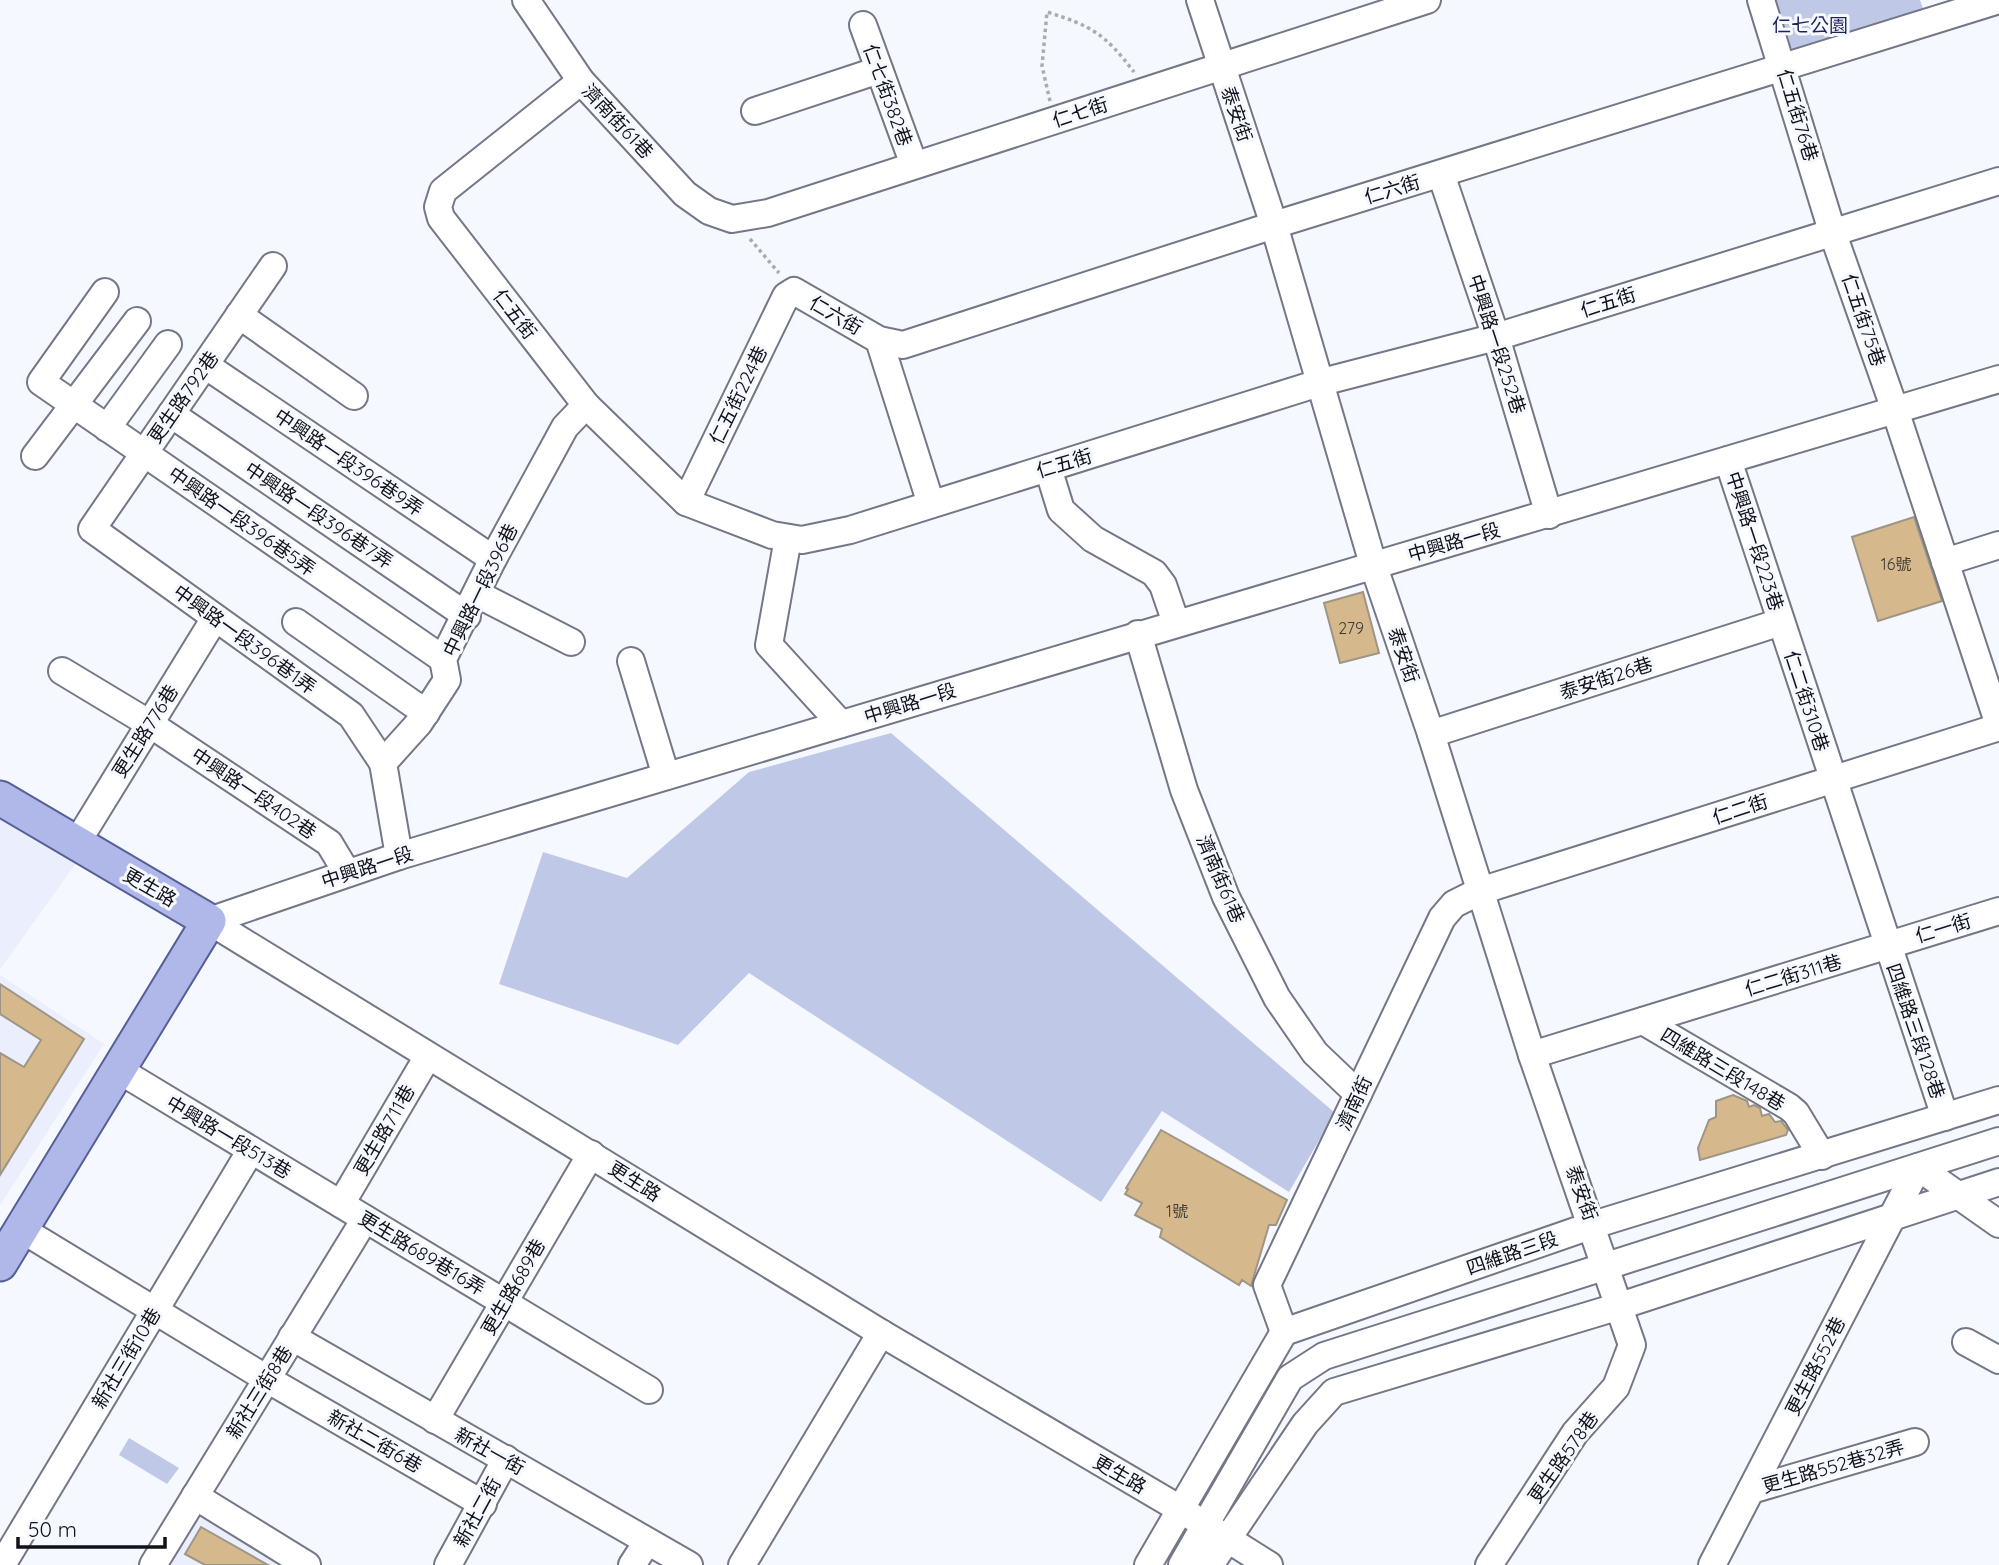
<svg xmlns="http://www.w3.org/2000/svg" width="1999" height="1565" font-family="Quicksand,'Noto Sans TC',sans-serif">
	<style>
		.built { fill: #eaeefd }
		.green { fill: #c0c8e7 }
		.building { fill: #d5b88c; stroke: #9f9586; stroke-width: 2 }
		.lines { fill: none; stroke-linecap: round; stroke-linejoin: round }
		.minor-casing { stroke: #737786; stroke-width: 30 }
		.major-casing { stroke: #565f96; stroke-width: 37 }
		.path { stroke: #aaabb2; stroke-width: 3.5; stroke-dasharray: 3.5 3.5; stroke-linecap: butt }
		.minor { stroke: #fff; stroke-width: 26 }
		.major { stroke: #b0b8e9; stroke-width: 33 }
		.labels { text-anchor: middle; stroke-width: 6; stroke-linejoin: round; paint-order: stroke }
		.number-label { font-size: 16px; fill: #423c35 }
		.park-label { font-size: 19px; fill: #1f2359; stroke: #f6f8ff }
		.street-label { font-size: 19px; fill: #111218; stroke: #f6f8ff }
	</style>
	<rect width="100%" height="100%" fill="#f6f8ff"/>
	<g class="built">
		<polygon points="0,806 82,855 0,969"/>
		<polygon points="0,975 104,1044 0,1205"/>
		<polygon points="200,1516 285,1565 168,1565"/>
	</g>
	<g class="green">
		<polygon points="1776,0 1920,0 1925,14 1794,56"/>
		<polygon points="891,733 1335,1113 1289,1192 1162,1111 1101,1202 749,973 678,1045 499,984 543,852 627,878 749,772"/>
		<polygon points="129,1438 179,1468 167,1484 119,1455"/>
	</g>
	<g class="building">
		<polygon points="1914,517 1942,601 1878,621 1852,537"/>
		<polygon points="1363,592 1379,653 1340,663 1324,603"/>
		<polygon points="0,984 84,1039 0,1175 0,1053 24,1067 41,1040 0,1014"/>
		<polygon points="1733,1095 1747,1101 1749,1107 1754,1105 1760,1108 1762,1116 1769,1114 1775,1122 1781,1121 1788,1130 1786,1135 1700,1160 1698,1148 1709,1120 1716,1117 1716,1101"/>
		<polygon points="1161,1130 1287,1200 1276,1225 1269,1225 1251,1286 1242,1280 1239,1285 1160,1237 1162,1229 1135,1215 1142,1203 1125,1194 1128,1189 1126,1188"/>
		<polygon points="201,1527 268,1565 205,1565 185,1554"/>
	</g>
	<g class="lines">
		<defs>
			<g id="minor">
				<polyline points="526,0 581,81 685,194 709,211 732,219 768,213 1427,0"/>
				<polyline points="1200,0 1274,225 1373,564 1431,734 1532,1055 1632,1345 1616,1387 1575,1433 1489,1565"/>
				<polyline points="1761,0 1832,231 1895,410 1999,725"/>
				<polyline points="863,25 914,165"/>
				<polyline points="581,81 443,191 438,207 441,218 586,405 686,502 772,535 802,540 850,530 1322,382 1496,337 1999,181"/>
				<polyline points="755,111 879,70"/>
				<polyline points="1441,174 1496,337 1549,515"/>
				<polyline points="273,266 92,529 351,715 383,763"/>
				<polyline points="105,292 41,382 443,659"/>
				<polyline points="239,315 354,396"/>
				<polyline points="879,340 931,504"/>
				<polyline points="205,365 493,559"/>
				<polyline points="171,414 467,616"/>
				<polyline points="107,428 168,344"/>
				<polyline points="35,456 137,321"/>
				<polyline points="1728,460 1945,1117"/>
				<polyline points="1048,468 1061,510 1093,539 1154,573 1163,585 1176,623"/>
				<polyline points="686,502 786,296 794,291 879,340 903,345 1274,225 1999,0"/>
				<polyline points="788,538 769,645 841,724"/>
				<polyline points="1945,562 1999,545"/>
				<polyline points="477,594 571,642"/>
				<polyline points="296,622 426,713"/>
				<polyline points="1138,634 1184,790 1226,897 1277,998 1315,1053 1358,1094"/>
				<polyline points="631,661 666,776"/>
				<polyline points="62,671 150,724 329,843 347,873"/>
				<polyline points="1431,734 1781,622"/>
				<polyline points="76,844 215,618"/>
				<polyline points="399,856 383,763 419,723 447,680 443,659 493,559 565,427 586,405"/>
				<polyline points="209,921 399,856 1999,379"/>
				<polyline points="209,921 881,1333 1180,1509 1269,1565"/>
				<polyline points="1643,1021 1789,1107 1796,1113 1822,1156"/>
				<polyline points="1532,1055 1999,911"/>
				<polyline points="117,1069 649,1390"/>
				<polyline points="341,1204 428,1056"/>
				<polyline points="21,1229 267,1379 483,1504"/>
				<polyline points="1284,1332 1267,1285 1442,918 1454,904 1480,891 1999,727"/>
				<polyline points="292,1337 689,1565"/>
				<polyline points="1966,1342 1999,1360"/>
				<polyline points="435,1420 591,1154"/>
				<polyline points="1751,1490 1915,1442"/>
				<polyline points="195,1496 307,1565"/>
				<polyline points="2,1565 251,1150"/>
				<polyline points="153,1565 365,1219"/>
				<polyline points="448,1565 506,1459"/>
				<polyline points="632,1565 647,1542"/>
				<polyline points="742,1565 881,1333"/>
				<polyline points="1148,1565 1284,1332 1593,1225 1999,1100"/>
				<polyline points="1182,1565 1290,1378 1324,1356 1999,1141"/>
				<polyline points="1210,1565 1305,1424 1334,1392 1620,1306 1999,1182"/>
				<polyline points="1712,1565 1918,1167 1999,1224"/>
			</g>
			<polyline id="major" points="0,798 209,921 0,1264"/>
		</defs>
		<use href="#minor" class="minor-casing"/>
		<use href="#major" class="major-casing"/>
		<g class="path">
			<path d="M 1050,101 L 1042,66 L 1047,12 C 1092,26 1105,34 1134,72"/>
			<polyline points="750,239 779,273"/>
		</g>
		<use href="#minor" class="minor"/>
		<use href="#major" class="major"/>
	</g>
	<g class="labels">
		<g class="number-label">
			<text x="1896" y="570">16號</text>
			<text x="1351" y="634">279</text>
			<text x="1177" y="1217">1號</text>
		</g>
		<g class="park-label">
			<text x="1810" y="32">仁七公園</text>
		</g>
		<g class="street-label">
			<text transform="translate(888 95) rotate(70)" y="7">仁七街382巷</text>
			<text transform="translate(1080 112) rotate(-18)" y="7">仁七街</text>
			<text transform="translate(1237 114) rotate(71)" y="7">泰安街</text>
			<text transform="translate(1798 115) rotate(73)" y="7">仁五街76巷</text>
			<text transform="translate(618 121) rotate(47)" y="7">濟南街61巷</text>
			<text transform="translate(1392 189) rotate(-17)" y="7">仁六街</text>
			<text transform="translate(1608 302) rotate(-18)" y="7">仁五街</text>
			<text transform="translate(515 314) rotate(52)" y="7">仁五街</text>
			<text transform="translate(836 315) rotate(30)" y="7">仁六街</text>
			<text transform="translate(1864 320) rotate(71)" y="7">仁五街75巷</text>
			<text transform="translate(1497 344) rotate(72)" y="7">中興路一段252巷</text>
			<text transform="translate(738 395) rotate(-64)" y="7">仁五街224巷</text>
			<text transform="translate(183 397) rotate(-55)" y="7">更生路792巷</text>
			<text transform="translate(349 462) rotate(34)" y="7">中興路一段396巷9弄</text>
			<text transform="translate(1064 463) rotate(-17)" y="7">仁五街</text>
			<text transform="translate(319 515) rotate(34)" y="7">中興路一段396巷7弄</text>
			<text transform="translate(242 521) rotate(35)" y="7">中興路一段396巷5弄</text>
			<text transform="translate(1755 541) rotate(72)" y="7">中興路一段223巷</text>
			<text transform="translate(1454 542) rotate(-16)" y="7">中興路一段</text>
			<text transform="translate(480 590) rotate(-64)" y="7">中興路一段396巷</text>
			<text transform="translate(245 639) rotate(36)" y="7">中興路一段396巷1弄</text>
			<text transform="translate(1404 655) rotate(71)" y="7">泰安街</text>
			<text transform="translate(1606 678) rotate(-18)" y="7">泰安街26巷</text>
			<text transform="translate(1807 701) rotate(72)" y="7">仁二街310巷</text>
			<text transform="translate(910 703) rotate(-17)" y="7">中興路一段</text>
			<text transform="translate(145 731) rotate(-58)" y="7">更生路776巷</text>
			<text transform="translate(254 793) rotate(34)" y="7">中興路一段402巷</text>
			<text transform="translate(1740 809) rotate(-18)" y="7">仁二街</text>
			<text transform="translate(367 867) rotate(-18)" y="7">中興路一段</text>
			<text transform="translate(1221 879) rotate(67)" y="7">濟南街61巷</text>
			<text transform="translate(150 887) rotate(30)" y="7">更生路</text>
			<text transform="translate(1943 928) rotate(-17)" y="7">仁一街</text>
			<text transform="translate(1793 975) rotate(-17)" y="7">仁二街311巷</text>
			<text transform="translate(1916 1031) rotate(71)" y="7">四維路三段128巷</text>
			<text transform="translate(1723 1069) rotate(31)" y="7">四維路三段148巷</text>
			<text transform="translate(1354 1103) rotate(-65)" y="7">濟南街</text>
			<text transform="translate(384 1130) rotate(-60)" y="7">更生路711巷</text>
			<text transform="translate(229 1137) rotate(31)" y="7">中興路一段513巷</text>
			<text transform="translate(635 1181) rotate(32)" y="7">更生路</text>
			<text transform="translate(1582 1193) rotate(70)" y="7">泰安街</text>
			<text transform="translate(422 1253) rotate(31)" y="7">更生路689巷16弄</text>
			<text transform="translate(1512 1253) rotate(-19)" y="7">四維路三段</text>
			<text transform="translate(513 1287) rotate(-60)" y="7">更生路689巷</text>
			<text transform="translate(126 1358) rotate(-59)" y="7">新社三街10巷</text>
			<text transform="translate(1815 1366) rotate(-63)" y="7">更生路552巷</text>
			<text transform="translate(259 1392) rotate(-58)" y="7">新社三街8巷</text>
			<text transform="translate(375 1441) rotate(30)" y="7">新社二街6巷</text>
			<text transform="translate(490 1451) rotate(29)" y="7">新社一街</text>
			<text transform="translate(1563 1457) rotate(-55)" y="7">更生路578巷</text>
			<text transform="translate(1833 1466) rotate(-16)" y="7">更生路552巷32弄</text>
			<text transform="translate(1120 1474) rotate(30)" y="7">更生路</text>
			<text transform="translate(477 1512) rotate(-61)" y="7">新社二街</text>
		</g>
	</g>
	<path d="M18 1537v10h147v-10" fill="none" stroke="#111218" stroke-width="3.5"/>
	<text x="28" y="1537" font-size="21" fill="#111218" stroke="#f6f8ff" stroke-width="5" paint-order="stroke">50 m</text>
</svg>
